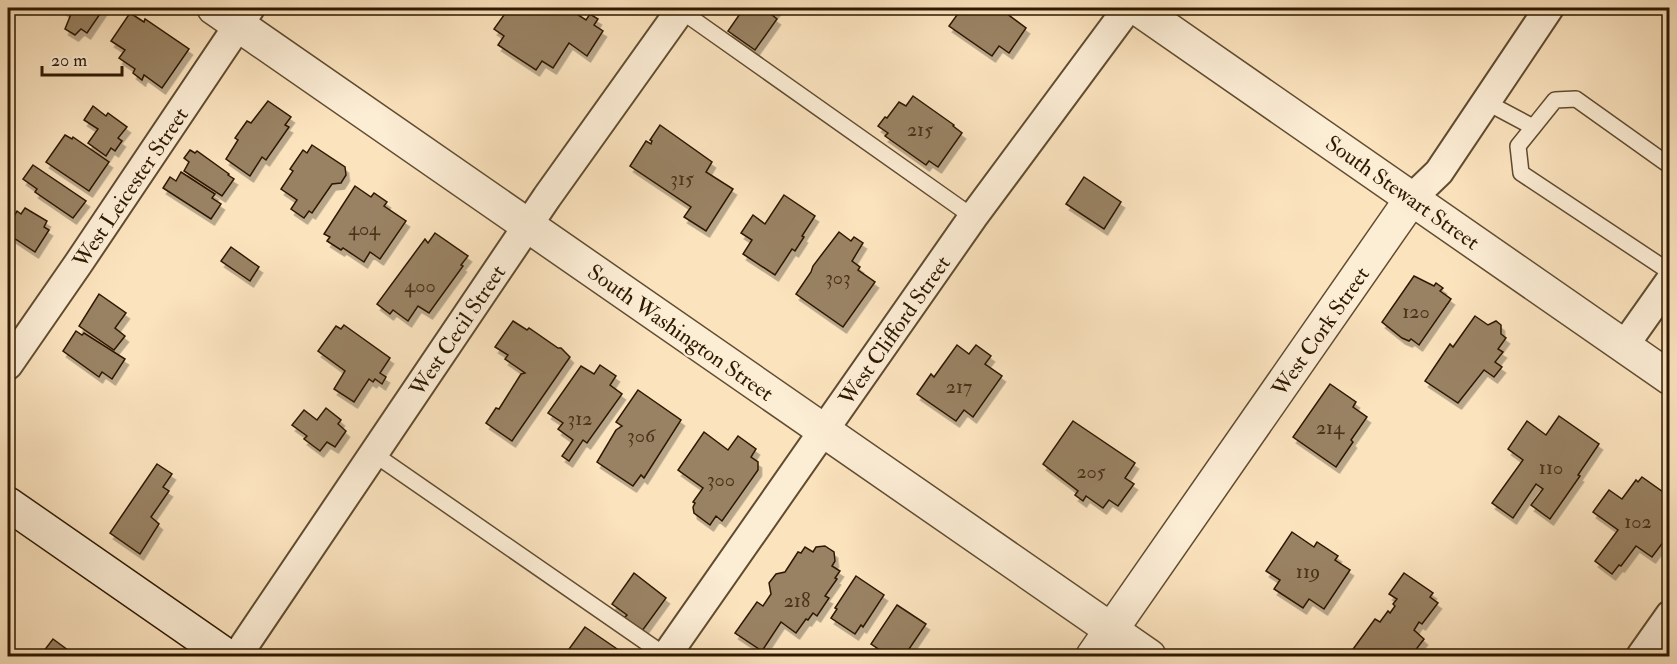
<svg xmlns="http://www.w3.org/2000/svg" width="1677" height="664" font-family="'IM FELL Double Pica',serif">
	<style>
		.building { fill: #998263; stroke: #2e1900; stroke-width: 1.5; filter: url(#shadow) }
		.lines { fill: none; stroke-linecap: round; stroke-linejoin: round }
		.service-casing { stroke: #614c30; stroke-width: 18 }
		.minor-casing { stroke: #614c30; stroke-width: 32 }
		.tertiary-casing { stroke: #614c30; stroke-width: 36 }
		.secondary-casing { stroke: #2e1900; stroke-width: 36 }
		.service { stroke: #fcedd5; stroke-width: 15 }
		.minor { stroke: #fcedd5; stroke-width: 28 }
		.tertiary { stroke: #fcedd5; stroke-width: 33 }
		.secondary { stroke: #fcedd5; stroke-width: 33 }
		.labels { text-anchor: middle; stroke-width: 4.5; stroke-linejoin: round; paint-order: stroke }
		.number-label { font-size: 20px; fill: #493319 }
		.street-label { font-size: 22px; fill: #2e1900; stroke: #fcedd5 }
	</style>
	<defs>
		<filter id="shadow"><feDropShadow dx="3.5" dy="6" stdDeviation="0" flood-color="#0004"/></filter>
	</defs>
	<rect width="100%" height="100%" fill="#fbe3be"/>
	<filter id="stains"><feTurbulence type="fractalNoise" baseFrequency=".00333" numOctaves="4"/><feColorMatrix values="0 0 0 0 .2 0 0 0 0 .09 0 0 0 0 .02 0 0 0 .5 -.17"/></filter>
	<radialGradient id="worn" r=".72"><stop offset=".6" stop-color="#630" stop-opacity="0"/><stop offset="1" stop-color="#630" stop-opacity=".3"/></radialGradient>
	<g class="building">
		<polygon points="61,8 104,8 87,33 81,29 75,35 65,29 71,14"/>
		<polygon points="509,8 578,8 575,13 586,20 590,14 598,19 594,25 603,31 587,56 569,43 553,68 542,61 536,70 498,45 504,36 494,29"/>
		<polygon points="744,8 778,8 772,15 777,19 755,50 728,31"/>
		<polygon points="962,8 1003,8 1002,10 1026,28 1009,53 999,46 992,56 949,26"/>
		<polygon points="130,13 144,22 145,19 189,49 162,88 144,75 142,80 133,73 135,69 119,58 125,50 111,41"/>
		<polygon points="913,96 954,125 953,126 962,133 938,167 929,161 926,165 885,136 888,133 878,126 885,117 887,118 899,102 906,106"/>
		<polygon points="268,101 291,117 285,125 289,127 266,160 262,157 250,176 226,159 238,140 235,138 247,121 251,123"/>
		<polygon points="93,106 106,116 108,113 127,127 118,138 122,141 115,151 111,148 106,156 88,143 98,129 84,120"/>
		<polygon points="660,125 712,162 706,172 733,189 706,231 684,217 691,207 630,166 646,141 651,144 652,141 650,140"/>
		<polygon points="65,135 72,139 73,137 109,162 89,191 46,162"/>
		<polygon points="312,145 345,167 346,175 341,183 332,184 312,213 309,211 304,218 291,209 297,200 281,189 293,171 290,169 303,150 307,153"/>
		<polygon points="190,150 195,153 197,151 229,174 228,175 234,179 222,196 184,171 189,162 184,158"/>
		<polygon points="33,165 86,201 73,218 35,192 37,189 23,179"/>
		<polygon points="181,172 215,194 212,198 221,204 211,219 163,188 170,177 176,181"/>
		<polygon points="1084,177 1121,202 1104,229 1066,204"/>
		<polygon points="355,186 371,197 374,193 387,202 384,206 406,221 380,259 370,252 364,262 343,248 341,250 327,241 330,237 324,234"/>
		<polygon points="784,195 815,216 802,236 804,237 795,251 792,249 775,275 743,254 752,240 741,233 753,215 765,224"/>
		<polygon points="25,208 47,221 44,227 49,230 35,252 8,234 8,226 17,211 21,214"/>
		<polygon points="839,232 851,241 854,237 863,243 852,261 860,267 858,270 875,282 843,327 796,294 811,272 813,266"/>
		<polygon points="435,233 468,256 461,265 463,266 429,313 418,306 408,321 393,310 390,314 377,304 425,239 428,243"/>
		<polygon points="231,247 259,267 250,281 221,261"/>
		<polygon points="1414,276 1434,286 1436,283 1443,288 1440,291 1451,299 1419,345 1411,339 1409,341 1402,338 1382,322"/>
		<polygon points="99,294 126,313 115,328 125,336 114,350 79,326"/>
		<polygon points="1475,316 1488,325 1496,321 1501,325 1501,334 1506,338 1498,349 1503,352 1495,362 1502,367 1494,377 1484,370 1458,403 1425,381 1450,344 1453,347"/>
		<polygon points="513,321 527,330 529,328 558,348 561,348 570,357 512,441 486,423 496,408 499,409 521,374 525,373 505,359 508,355 495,347"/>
		<polygon points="344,325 390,358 380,373 386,377 382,384 375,379 373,382 369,379 354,402 334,389 345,371 318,351 336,326 341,329"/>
		<polygon points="76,331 82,335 84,333 125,359 112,379 102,372 99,377 63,351"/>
		<polygon points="957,345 969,354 976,345 991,356 985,364 1002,376 973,417 964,410 956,421 917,394 931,374 934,377"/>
		<polygon points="600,365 616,376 610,385 622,394 587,443 583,440 569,461 562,456 573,440 558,429 563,423 548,413 581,366 594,374"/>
		<polygon points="1330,384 1356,402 1353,407 1367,417 1351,440 1353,442 1336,467 1293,437"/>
		<polygon points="638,390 681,420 644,478 641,475 633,486 597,462 616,430 622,426 616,422"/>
		<polygon points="326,408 341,420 338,424 346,431 335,447 327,442 320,451 304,439 307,436 292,425 304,410 317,420"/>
		<polygon points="1559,416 1599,444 1578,475 1580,476 1550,519 1531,505 1543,489 1536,484 1513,518 1492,503 1523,460 1508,449 1527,421 1546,435"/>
		<polygon points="1073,421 1135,463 1125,478 1134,484 1118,506 1109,500 1103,508 1086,496 1083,501 1075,495 1078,491 1043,464"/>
		<polygon points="704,432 728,450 738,436 756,449 751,457 758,462 758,470 722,521 716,516 710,525 694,513 693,507 695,503 693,502 703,488 678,470"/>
		<polygon points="157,464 172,474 163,487 169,491 151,517 159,524 140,554 110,533"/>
		<polygon points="1642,477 1670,497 1670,533 1652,557 1636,546 1621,566 1619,565 1612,574 1595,561 1618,530 1593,512 1609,490 1622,499 1636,480 1638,482"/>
		<polygon points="1292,532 1314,547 1317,542 1338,556 1335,560 1350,570 1324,609 1309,599 1303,608 1274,589 1280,580 1266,571"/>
		<polygon points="825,546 834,552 835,561 832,566 840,571 835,578 837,579 825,596 829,598 817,616 813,613 808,620 806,619 796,633 781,622 762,651 735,633 757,602 763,606 771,594 769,583 776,574 785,572 798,552 801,553 805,547 813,552 816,547"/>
		<polygon points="634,573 666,598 642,631 624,618 627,615 612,604"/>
		<polygon points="1404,573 1433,593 1430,597 1438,603 1422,624 1419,622 1414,630 1424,639 1411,656 1348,656 1375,619 1380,622 1388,611 1390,613 1395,606 1393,604 1397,599 1389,594"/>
		<polygon points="856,576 884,595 863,627 861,625 855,634 831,618 837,609 835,608"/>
		<polygon points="897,605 926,624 905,655 889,656 871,644"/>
		<polygon points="585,627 623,653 622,656 564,656"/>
		<polygon points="53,639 76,656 40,656"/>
	</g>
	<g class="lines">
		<defs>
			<g id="service">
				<polyline points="680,10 973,217"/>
				<polyline points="1486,102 1533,127"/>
				<polyline points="1670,166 1576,99 1555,100 1518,146 1521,173 1670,272"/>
				<polyline points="374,454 666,656"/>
			</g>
			<g id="minor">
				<polyline points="1412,198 1439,172 1549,8"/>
				<polyline points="1624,346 1670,281"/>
				<polyline points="8,365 78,264 250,8"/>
				<polyline points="237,656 547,197 682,8"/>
				<polyline points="666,656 973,217 1128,8"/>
				<polyline points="1641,656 1670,615"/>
			</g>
			<g id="tertiary">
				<polyline points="214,8 1149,656"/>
				<polyline points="1137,8 1670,378"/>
				<polyline points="1093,656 1412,198"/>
			</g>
			<polyline id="secondary" points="8,504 227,656"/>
		</defs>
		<use href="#service" class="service-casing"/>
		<use href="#minor" class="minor-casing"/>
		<use href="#tertiary" class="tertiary-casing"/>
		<use href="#secondary" class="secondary-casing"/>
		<use href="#service" class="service"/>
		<use href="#minor" class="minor"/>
		<use href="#tertiary" class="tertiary"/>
		<use href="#secondary" class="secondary"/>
	</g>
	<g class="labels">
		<g class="number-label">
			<text x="920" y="136">215</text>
			<text x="682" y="185">315</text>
			<text x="364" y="235">404</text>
			<text x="838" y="284">303</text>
			<text x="420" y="292">400</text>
			<text x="1416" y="318">120</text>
			<text x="959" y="393">217</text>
			<text x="580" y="425">312</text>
			<text x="1330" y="434">214</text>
			<text x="641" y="442">306</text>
			<text x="1551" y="474">110</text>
			<text x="1091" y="478">205</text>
			<text x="721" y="486">300</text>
			<text x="1638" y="528">102</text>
			<text x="1308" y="578">119</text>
			<text x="797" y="607">218</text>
		</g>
		<g class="street-label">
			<text transform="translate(130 187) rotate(-56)" y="8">West Leicester Street</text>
			<text transform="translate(1403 192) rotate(35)" y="8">South Stewart Street</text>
			<text transform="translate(457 330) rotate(-56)" y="8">West Cecil Street</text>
			<text transform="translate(894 330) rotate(-55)" y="8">West Clifford Street</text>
			<text transform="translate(1320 331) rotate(-55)" y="8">West Cork Street</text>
			<text transform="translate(681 332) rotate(35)" y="8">South Washington Street</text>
		</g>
	</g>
	<rect width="1677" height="664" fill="none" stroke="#fbe3be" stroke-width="30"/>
	<rect x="9" y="9" width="1659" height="646" fill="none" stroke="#2e1900" stroke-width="3"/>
	<rect x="15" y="15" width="1647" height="634" fill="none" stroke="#2e1900" stroke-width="1.5"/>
	<path d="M42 66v9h80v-9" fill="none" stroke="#2e1900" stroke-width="3"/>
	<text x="51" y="66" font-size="18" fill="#2e1900" stroke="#fcedd5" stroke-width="4.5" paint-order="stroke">20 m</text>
	<rect width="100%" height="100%" filter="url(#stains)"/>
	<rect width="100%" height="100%" fill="url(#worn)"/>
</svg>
